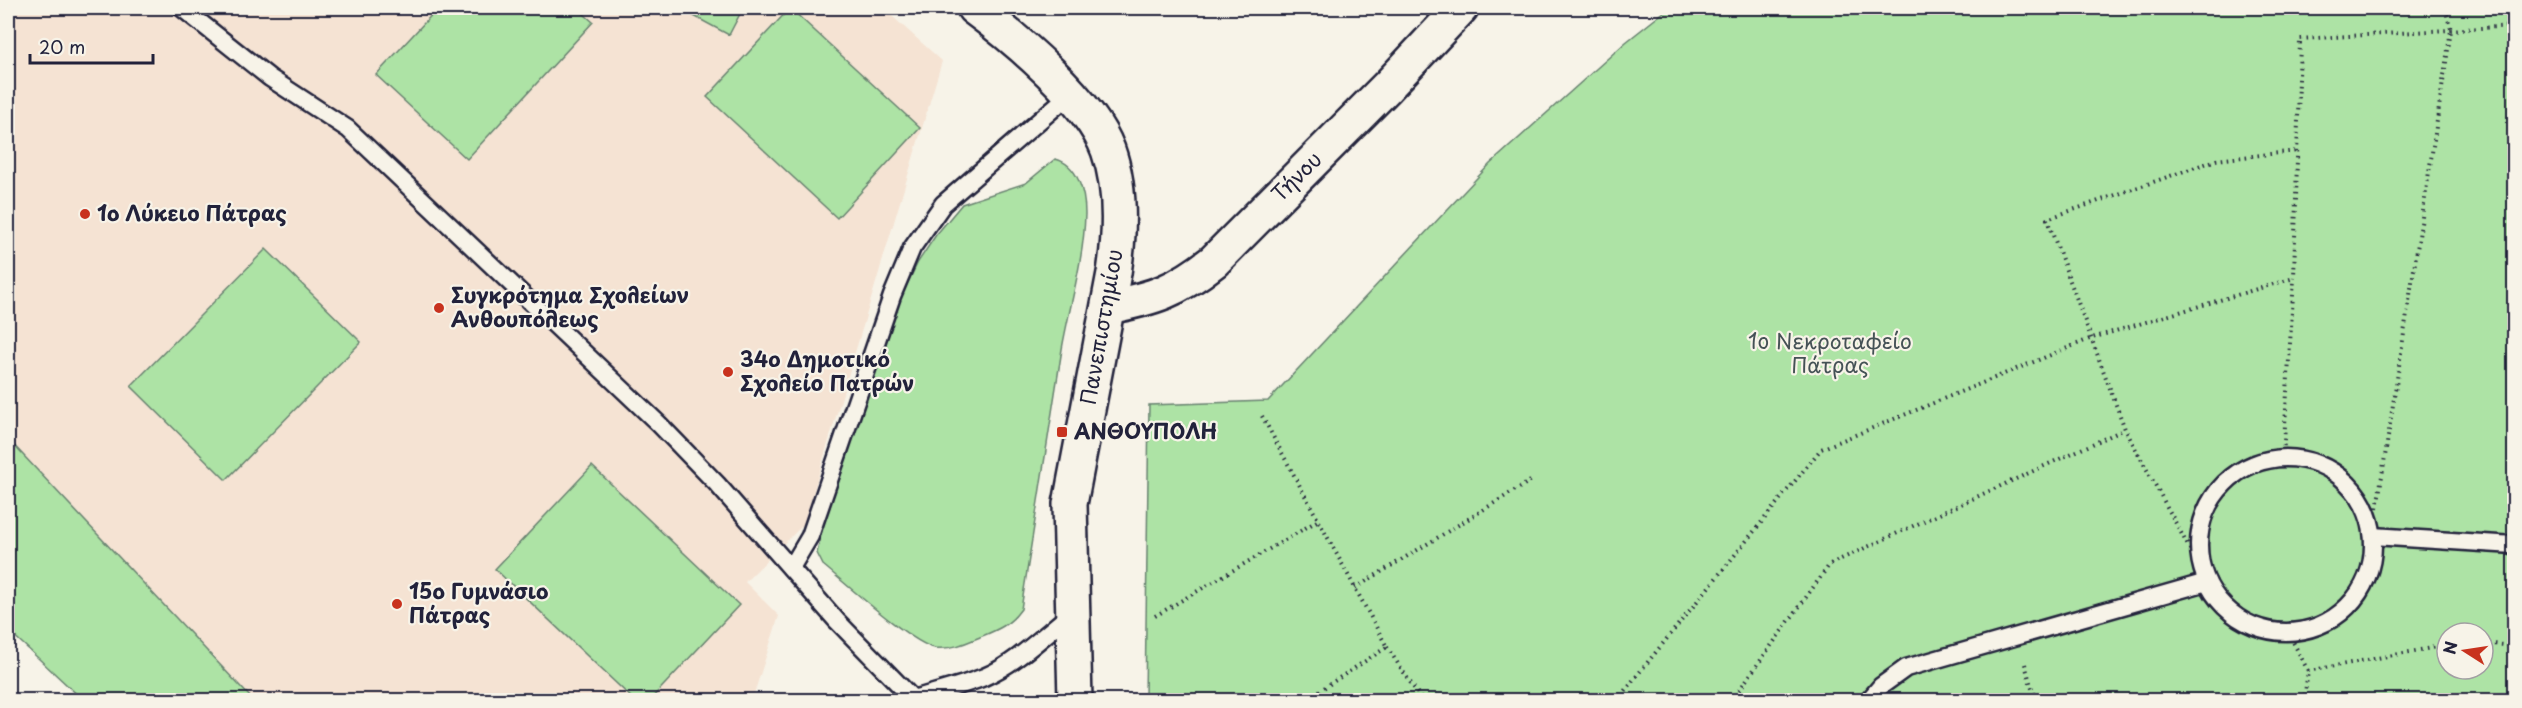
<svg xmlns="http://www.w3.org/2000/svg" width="2522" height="708" font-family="'Playpen Sans',sans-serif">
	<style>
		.built { fill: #f5e3d3 }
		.green { fill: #ade3a5; stroke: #688270; stroke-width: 1.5; fill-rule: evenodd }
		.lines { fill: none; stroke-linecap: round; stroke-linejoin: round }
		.service-casing { stroke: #22223b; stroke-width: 21 }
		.minor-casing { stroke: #22223b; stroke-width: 38 }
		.primary-casing { stroke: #22223b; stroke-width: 38 }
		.path { stroke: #22223b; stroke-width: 4; stroke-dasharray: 1.5 4.5; stroke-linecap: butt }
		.service { stroke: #f7f3e8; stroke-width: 16 }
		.minor { stroke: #f7f3e8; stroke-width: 33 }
		.primary { stroke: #f7f3e8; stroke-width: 33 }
		.poi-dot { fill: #c8321e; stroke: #f7f3e8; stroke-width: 2 }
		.labels { text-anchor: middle; stroke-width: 4.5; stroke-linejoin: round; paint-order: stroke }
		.street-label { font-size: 21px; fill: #22223b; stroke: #f7f3e8 }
		.poi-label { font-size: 21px; font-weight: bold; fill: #22223b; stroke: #f7f3e8; text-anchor: start }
		.park-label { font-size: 21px; fill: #455256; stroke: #f7f3e8 }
	</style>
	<rect width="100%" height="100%" fill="#f7f3e8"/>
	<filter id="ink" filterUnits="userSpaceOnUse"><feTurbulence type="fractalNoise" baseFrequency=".0167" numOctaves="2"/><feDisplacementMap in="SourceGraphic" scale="12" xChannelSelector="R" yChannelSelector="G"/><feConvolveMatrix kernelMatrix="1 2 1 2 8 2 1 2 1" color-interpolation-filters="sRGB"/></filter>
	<g filter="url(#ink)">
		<polygon class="built" points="21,8 883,8 942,61 804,524 745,582 779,616 752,700 253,700 8,439 8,23"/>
		<g class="green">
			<polygon points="438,8 577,8 593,22 467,159 376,75"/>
			<polygon points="679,8 743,8 729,35"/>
			<polygon points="790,8 920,128 837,218 707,97"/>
			<path d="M 1669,8 L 2514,8 L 2514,700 L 1145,700 L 1149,405 L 1268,401 L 1490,164 L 1626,42 ZM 2447,633 L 2483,633 L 2483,669 L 2447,669 Z"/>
			<path d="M 1055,159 C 1078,164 1085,193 1085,214 C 1084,259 1070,304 1062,349 C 1048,435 1035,522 1021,609 C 1010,625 997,630 980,637 C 966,643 951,650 935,648 C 912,644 845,583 823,565 L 817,553 L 828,503 L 871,374 L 900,299 L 918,262 L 936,235 L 962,204 L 1026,183 Z"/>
			<polygon points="266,249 361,342 226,480 131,386"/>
			<polygon points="8,439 253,700 83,700 8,630"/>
			<polygon points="592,466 739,605 650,700 634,700 495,569"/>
		</g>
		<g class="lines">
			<defs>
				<g id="service">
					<polyline points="182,8 270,78 348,129 598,366 659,424 717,484 837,621 914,700"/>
					<circle cx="2286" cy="545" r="87"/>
					<polyline points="2373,536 2514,545"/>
					<polyline points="791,568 810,536 892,296 912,248 943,204 1070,94"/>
					<path d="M 913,699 C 936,692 961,686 984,677 C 1017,663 1045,634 1073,612"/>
					<polyline points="1869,700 1881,686 1906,668 2207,582"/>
				</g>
				<path id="minor" d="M 1108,307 C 1155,298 1176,291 1214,261 L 1387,87 L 1461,8"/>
				<path id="primary" d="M 974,8 C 1016,39 1090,101 1108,150 C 1122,189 1120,233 1114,273 L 1070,504 L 1075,700"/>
			</defs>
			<use href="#service" class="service-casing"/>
			<use href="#minor" class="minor-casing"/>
			<use href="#primary" class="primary-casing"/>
			<g class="path">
				<polyline points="1262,416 1387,647 1305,700"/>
				<polyline points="2283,458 2294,278 2300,39 2514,26"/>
				<polyline points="2377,508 2451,30 2445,8"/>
				<polyline points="2193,555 2125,429 2047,219 2216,160 2297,151"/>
				<polyline points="1355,588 1532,480"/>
				<polyline points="1155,616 1319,520"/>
				<polyline points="2288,632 2308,671 2304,700"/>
				<polyline points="2483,643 2514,646"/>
				<polyline points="1387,647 1422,700"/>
				<polyline points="2025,664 2031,686 2037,700"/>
				<polyline points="2308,671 2447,645"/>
				<polyline points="1617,700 1821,449 2092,338 2294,278"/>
				<polyline points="1732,700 1830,564 2125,429"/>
			</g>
			<use href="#service" class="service"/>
			<use href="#minor" class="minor"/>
			<use href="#primary" class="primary"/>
		</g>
	</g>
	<g class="poi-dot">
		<circle cx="85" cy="214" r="6"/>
		<circle cx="439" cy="308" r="6"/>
		<circle cx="728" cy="372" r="6"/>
		<rect x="1056" y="426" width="12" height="12" rx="3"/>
		<circle cx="397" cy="604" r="6"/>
	</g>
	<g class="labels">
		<g class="street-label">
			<text transform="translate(1297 177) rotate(-45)" y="7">Τήνου</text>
			<text transform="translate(1102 327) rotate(-80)" y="7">Πανεπιστημίου</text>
		</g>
		<g class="poi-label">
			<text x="97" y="221">1ο Λύκειο Πάτρας</text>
			<text x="451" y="303">Συγκρότημα Σχολείων<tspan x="451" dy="24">Ανθουπόλεως</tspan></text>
			<text x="740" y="367">34ο Δημοτικό<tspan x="740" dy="24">Σχολείο Πατρών</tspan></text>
			<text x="1074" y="439">ΑΝΘΟΥΠΟΛΗ</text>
			<text x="409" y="599">15ο Γυμνάσιο<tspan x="409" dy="24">Πάτρας</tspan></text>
		</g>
		<g class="park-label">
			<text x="1830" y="349">1o Νεκροταφείο<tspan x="1830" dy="24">Πάτρας</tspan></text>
		</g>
	</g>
	<rect width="2522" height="708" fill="none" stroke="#f7f3e8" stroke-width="30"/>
	<rect x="15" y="15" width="2492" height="678" fill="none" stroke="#22223b" stroke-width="2" filter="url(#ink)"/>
	<g transform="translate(2465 651) rotate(282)"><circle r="28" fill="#f7f3e8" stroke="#a29fa3" stroke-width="1.5"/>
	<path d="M0-4.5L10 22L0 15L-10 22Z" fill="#c8321e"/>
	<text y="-9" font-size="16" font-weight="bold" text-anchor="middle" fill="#22223b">N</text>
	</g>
	<path d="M30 54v9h123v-9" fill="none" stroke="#22223b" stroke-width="3"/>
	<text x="39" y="54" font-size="18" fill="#22223b" stroke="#f7f3e8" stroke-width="4.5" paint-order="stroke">20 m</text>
</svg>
